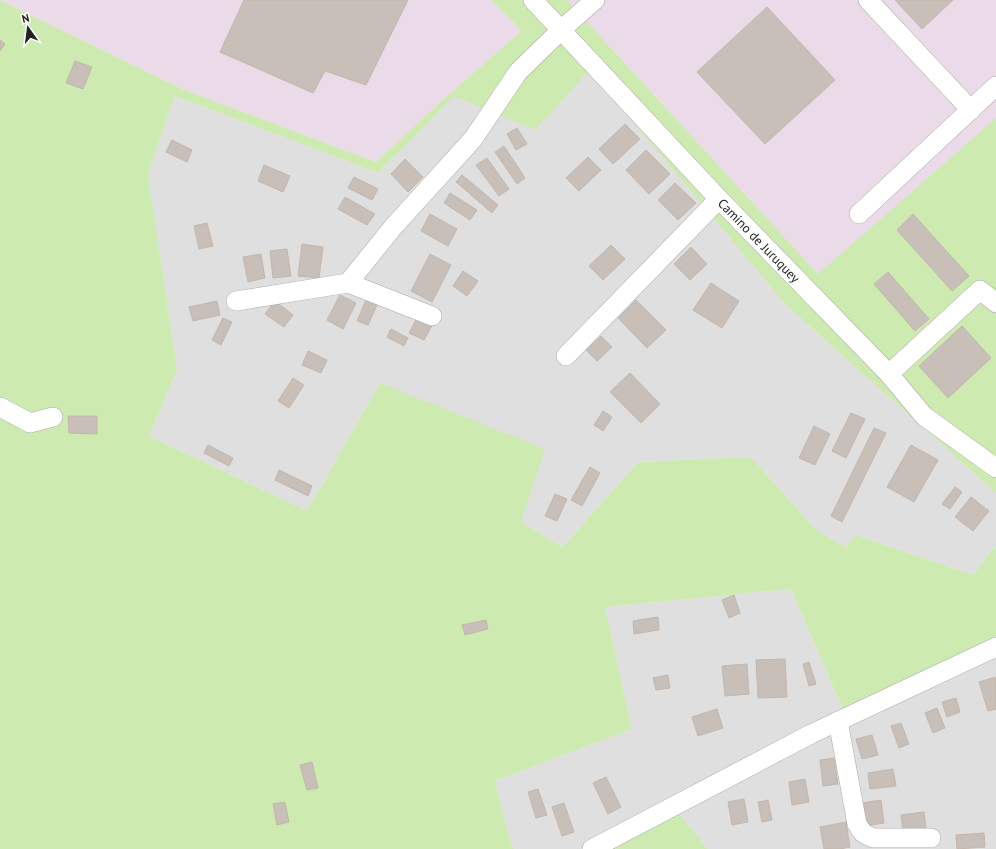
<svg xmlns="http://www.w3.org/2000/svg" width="996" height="849" font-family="'PT Sans',sans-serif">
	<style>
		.residential { fill: #e0dfdf }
		.industrial { fill: #ebdbe8 }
		.grass { fill: #cdebb0 }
		.building { fill: #c7bfb8; stroke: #c4b6ab }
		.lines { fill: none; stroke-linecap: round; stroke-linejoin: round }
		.minor-casing { stroke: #a9a9a9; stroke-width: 20 }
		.minor { stroke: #fff; stroke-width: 19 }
		.labels { text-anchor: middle; stroke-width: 3; stroke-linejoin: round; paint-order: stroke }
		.street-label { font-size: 13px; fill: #222; stroke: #fff }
	</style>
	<rect width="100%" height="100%" fill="#f2efe9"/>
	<g class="residential">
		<polygon points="590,69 785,304 996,493 996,545 973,575 856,535 847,548 817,531 751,457 638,462 563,547 521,522 380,383 307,511 149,436 177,370 148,173 175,96 378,173 454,95 535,130"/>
		<polygon points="791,589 844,712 996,640 996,849 708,849 675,809 602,849 515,849 512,847 495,781 632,729 605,607"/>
	</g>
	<g class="industrial">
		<polygon points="0,0 492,0 521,31 438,104 376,162 182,89"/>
		<polygon points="567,0 996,0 996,440 818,274"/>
	</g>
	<g class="grass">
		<polygon points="0,0 182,89 376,162 438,104 521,31 492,0 567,0 818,274 996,118 996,493 785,304 590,70 535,130 454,96 378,173 175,96 148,173 177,370 149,436 307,511 380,383 545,449 521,522 563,547 638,462 751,457 817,531 847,548 856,535 973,575 996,545 996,640 844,712 791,589 605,607 632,729 495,781 512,847 515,849 0,849"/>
		<polygon points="675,809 708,849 602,849"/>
	</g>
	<g class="building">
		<polygon points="244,0 408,0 366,85 325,71 313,93 220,52"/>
		<polygon points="895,0 953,0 922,29"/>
		<polygon points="767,7 835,80 765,144 697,72"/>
		<polygon points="0,40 5,44 0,51"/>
		<polygon points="75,61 92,67 83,89 66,83"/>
		<polygon points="625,124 640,139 613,164 599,149"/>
		<polygon points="517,128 527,144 516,150 507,134"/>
		<polygon points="172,140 192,150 187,162 166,152"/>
		<polygon points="504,146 525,178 517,184 495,152"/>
		<polygon points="646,150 670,174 649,194 626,170"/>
		<polygon points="588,157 601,170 579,191 566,178"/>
		<polygon points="487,158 509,189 499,196 476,165"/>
		<polygon points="405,159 423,177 408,192 391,174"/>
		<polygon points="264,165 290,176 283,192 258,181"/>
		<polygon points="462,175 498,205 492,213 456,182"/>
		<polygon points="354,177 378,189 372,200 348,188"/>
		<polygon points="675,183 696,203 678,220 658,200"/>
		<polygon points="450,193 477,210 470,220 444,203"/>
		<polygon points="345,197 375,214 367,225 338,209"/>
		<polygon points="430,214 457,229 448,246 421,231"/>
		<polygon points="913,214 969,276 952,291 897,230"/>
		<polygon points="207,223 213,246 199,249 194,226"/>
		<polygon points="302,244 323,247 319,278 298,276"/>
		<polygon points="611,245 625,259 603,280 589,266"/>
		<polygon points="691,247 707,264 690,280 674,264"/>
		<polygon points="287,249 291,276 273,278 270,251"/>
		<polygon points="261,254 265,278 248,282 243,257"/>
		<polygon points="430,254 451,265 432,302 411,291"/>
		<polygon points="463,271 478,281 467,296 453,286"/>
		<polygon points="888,272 929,319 915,331 874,284"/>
		<polygon points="711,283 739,301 722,328 693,310"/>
		<polygon points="340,295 356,303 343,329 327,320"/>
		<polygon points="366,300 377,305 368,325 357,321"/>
		<polygon points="636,300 666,330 647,348 618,318"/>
		<polygon points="217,301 220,315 193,321 189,307"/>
		<polygon points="275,301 293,315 284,327 265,314"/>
		<polygon points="419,314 434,322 424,340 409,333"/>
		<polygon points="223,318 232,322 221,345 212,340"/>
		<polygon points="962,326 991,358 948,398 919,366"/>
		<polygon points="391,329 408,338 404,346 387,337"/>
		<polygon points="601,336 612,347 597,361 586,350"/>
		<polygon points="308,351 327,360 321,373 302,365"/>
		<polygon points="630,373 660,404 641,423 610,392"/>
		<polygon points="293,378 304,385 289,408 278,401"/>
		<polygon points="603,411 612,417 603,431 594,425"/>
		<polygon points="851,413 865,419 846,458 832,451"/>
		<polygon points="68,416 97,416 97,434 69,433"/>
		<polygon points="814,426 830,434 815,465 799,458"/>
		<polygon points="874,428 886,433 842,522 831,516"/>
		<polygon points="208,445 233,458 229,466 204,453"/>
		<polygon points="911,445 938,460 914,502 887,487"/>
		<polygon points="590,467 600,473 582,506 571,500"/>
		<polygon points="279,470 312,486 308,496 275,480"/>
		<polygon points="955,487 962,492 950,509 942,504"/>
		<polygon points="555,494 567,499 557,521 545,516"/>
		<polygon points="971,497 989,511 973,531 955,517"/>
		<polygon points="734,595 740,613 729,618 722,600"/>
		<polygon points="658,617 659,630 634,634 633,621"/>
		<polygon points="486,620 488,629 465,635 462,625"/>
		<polygon points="785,659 787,697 758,698 756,660"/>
		<polygon points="809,662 816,684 809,686 803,664"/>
		<polygon points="747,664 749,694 725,696 722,666"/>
		<polygon points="668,675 670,688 656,690 653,678"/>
		<polygon points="996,677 996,709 988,711 979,682"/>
		<polygon points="956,698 960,712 947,717 942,702"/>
		<polygon points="937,708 945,728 933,733 925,713"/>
		<polygon points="717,709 723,728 698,736 692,717"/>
		<polygon points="901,723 909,744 899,748 891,726"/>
		<polygon points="872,735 878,755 862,759 856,739"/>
		<polygon points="834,758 838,784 823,786 820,760"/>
		<polygon points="312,762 318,788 307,790 300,765"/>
		<polygon points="893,769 896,786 870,789 868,773"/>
		<polygon points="606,777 621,807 608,814 593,783"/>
		<polygon points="805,779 809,802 792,805 789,782"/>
		<polygon points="538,789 547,815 536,818 528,792"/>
		<polygon points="744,799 748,822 732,825 728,802"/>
		<polygon points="768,800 772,820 762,822 758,802"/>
		<polygon points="881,800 884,823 865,826 862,803"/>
		<polygon points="285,802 289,822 277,825 273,804"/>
		<polygon points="564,803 574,832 562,836 552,807"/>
		<polygon points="924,812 926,828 903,831 901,815"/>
		<polygon points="846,822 850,847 840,849 824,849 820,827"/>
		<polygon points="984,833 985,847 957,849 956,835"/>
	</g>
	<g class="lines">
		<defs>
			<g id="minor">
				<path id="s1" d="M 533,0 L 719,199 L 889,374 L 924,416 L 996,468"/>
				<polyline points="868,0 971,110"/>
				<polyline points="859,214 996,86"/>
				<polyline points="348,283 432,316"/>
				<polyline points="236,301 348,283 394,226 473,139 518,72 561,30 595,0"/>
				<polyline points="566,356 719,199"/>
				<polyline points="889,374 980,290 996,303"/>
				<polyline points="0,407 30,423 53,417"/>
				<polyline points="838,721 857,824 863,833 873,838 931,838"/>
				<polyline points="592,849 811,734 996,647"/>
			</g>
		</defs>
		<use href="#minor" class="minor-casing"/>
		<use href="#minor" class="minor"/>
	</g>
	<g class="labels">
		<g class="street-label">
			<text dy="5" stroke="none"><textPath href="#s1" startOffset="330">Camino de Juruquey</textPath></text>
		</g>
	</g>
	<g transform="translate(28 28) rotate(346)" stroke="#ffffff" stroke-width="3" paint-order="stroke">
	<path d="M0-3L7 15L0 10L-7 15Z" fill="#222222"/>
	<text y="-6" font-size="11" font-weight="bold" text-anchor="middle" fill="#222222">N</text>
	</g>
</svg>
